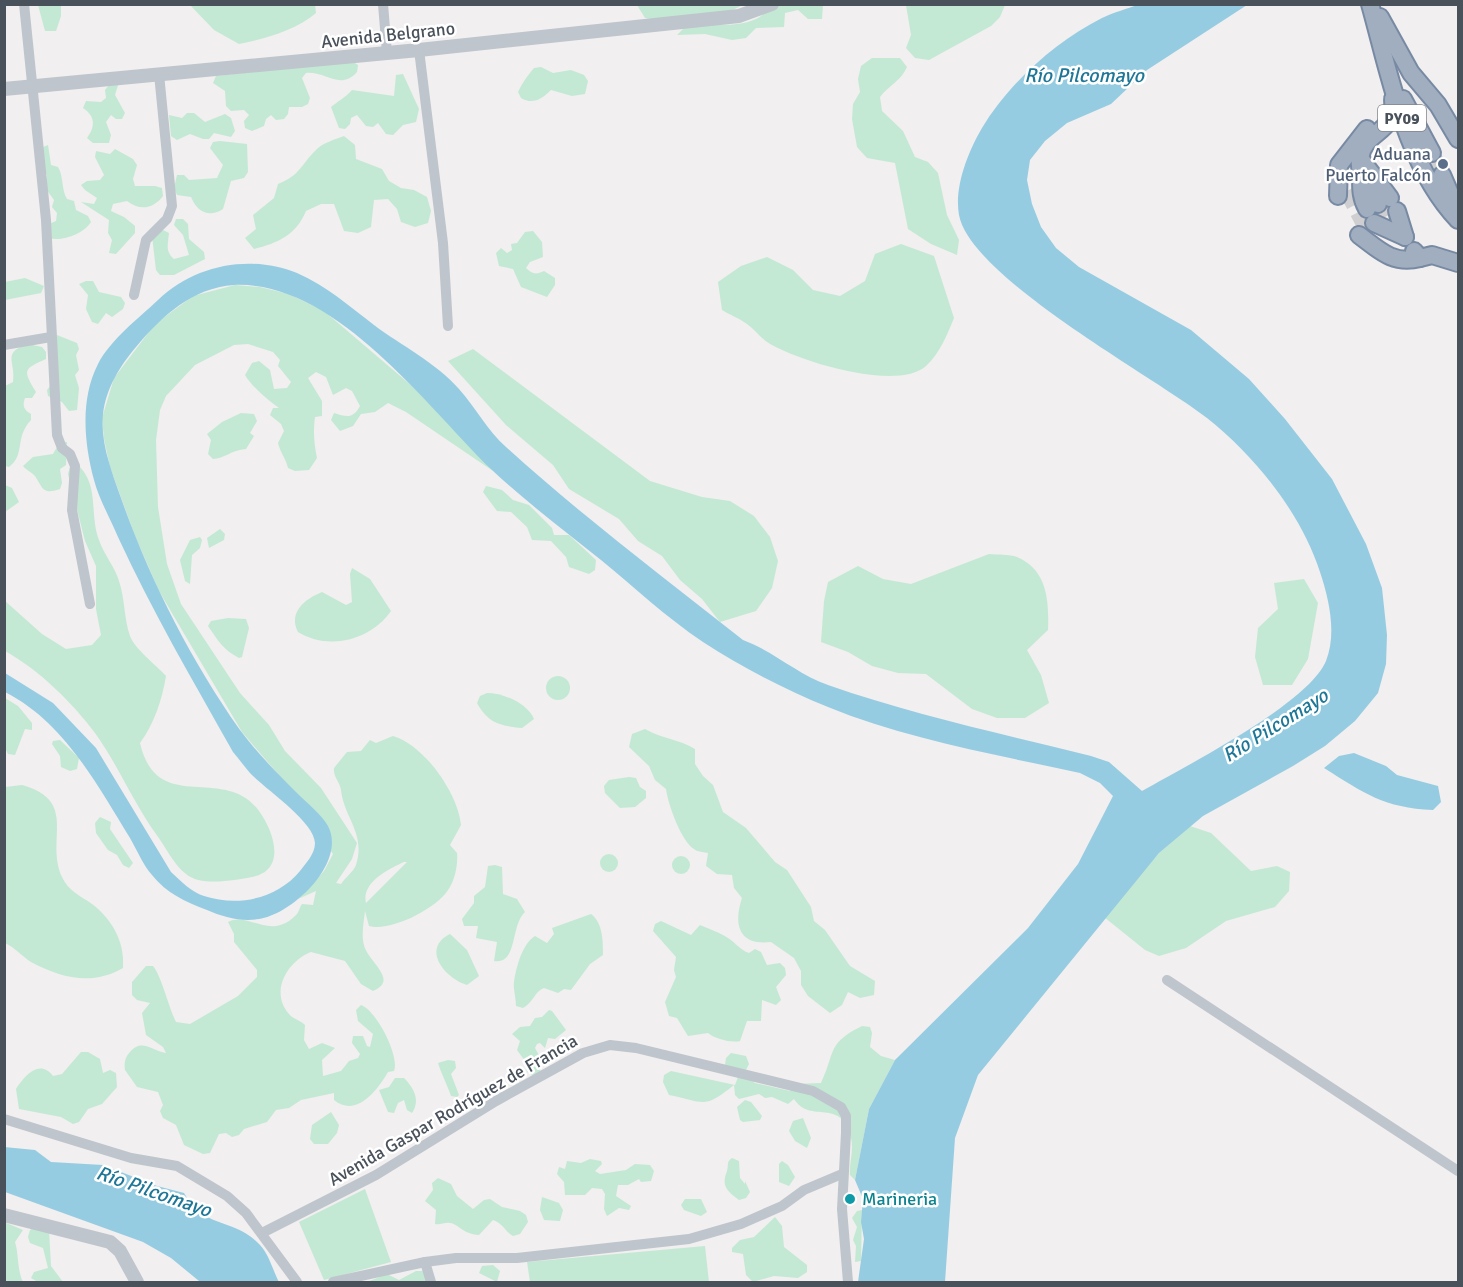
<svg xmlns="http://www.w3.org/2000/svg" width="1463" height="1287" font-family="Signika,sans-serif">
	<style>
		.green { fill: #c3e9d4; fill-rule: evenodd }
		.water { fill: #96cce1 }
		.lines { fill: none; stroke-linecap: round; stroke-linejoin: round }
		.trunk-tunnel { stroke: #cfcfd1; stroke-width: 16; stroke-dasharray: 16 8; stroke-linecap: butt }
		.trunk-casing { stroke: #788aa3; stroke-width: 20 }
		.minor { stroke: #bfc5cc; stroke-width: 10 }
		.tertiary { stroke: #bfc5cc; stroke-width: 14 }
		.trunk { stroke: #a0aec0; stroke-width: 16 }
		.service-dot { fill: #5c6f8a; stroke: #fff; stroke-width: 2 }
		.culture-dot { fill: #0f9aa8; stroke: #fff; stroke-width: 2 }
		.labels { text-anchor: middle; stroke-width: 5; stroke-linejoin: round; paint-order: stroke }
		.shield { fill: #fff; stroke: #80858c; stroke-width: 1.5 }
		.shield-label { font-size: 16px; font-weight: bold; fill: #49515a }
		.street-label { font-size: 18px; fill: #49515a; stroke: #fff }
		.service-label { font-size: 18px; fill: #4e5e75; stroke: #fff; text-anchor: end }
		.culture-label { font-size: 18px; fill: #0d838f; stroke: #fff; text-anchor: start }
		.water-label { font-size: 20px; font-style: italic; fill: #1f7798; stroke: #fff }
	</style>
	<rect width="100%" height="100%" fill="#f1efef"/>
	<g class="green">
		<polygon points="38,5 61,5 61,16 56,31 45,31"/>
		<path d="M 190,5 L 315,5 L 316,13 C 296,30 265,39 239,44 L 214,30 Z"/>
		<path d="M 637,5 L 742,5 C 723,18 668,22 645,18 Z"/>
		<path d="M 780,5 L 823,5 L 822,19 L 808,19 L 798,10 L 785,13 L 784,27 L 756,28 L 746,38 L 732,40 L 705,34 L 677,35 L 688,24 C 708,24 737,28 756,19 C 766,14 765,9 780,5 Z"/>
		<polygon points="906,5 906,4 1005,5 1000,17 991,26 929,60 915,58 906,48 911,35"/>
		<path d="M 872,58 L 900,58 L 907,67 C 901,81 889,85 880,97 L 882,111 L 903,131 L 915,157 L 928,162 L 938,173 L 947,215 L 959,240 L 957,255 L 931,244 L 908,229 L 895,163 L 867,158 L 857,147 L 852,119 L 853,104 L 860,92 L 858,79 L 861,66 Z"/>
		<path d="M 352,61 L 358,65 L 357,72 C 340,91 326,71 306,73 L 302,78 L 310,98 L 308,104 L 302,107 L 289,107 L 288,114 L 284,119 L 276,120 L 271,115 L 266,119 L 264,126 L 252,131 L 245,128 L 244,121 L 249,115 L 244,110 L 231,111 L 226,106 L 225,91 L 213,83 L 216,76 Z"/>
		<path d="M 541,67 L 553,73 L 571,70 L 584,75 L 588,81 L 585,94 L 572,96 L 551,90 C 542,99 533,105 521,98 L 518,92 C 522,83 528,75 534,68 Z"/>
		<path d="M 403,74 L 419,109 L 416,122 L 403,125 L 393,135 L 386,134 L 378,123 L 373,127 L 366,126 L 357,115 L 351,118 L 350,124 L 345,129 L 339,128 L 331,107 C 338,101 345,98 352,90 L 394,96 L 396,75 Z"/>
		<path d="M 119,82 L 115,95 L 125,113 L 122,119 L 116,119 L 111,115 L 106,122 L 111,135 L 109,143 L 93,143 L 87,138 C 96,126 95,116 83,108 L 86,101 L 101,102 L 106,98 L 105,90 L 110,84 Z"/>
		<polygon points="187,113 194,113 205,122 225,114 231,118 235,131 231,137 214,133 209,139 203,139 190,134 177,140 171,136 169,115 182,118"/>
		<path d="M 344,136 L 355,145 L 356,159 L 382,169 L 389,181 L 401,188 L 414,190 L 427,197 L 431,211 L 428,223 L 415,227 L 401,222 L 397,209 L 388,199 L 374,200 L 371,227 L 358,233 L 344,231 L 334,204 L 321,204 L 306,211 C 296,235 278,243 254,249 L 245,238 L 256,229 L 253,215 L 274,198 L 278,184 C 301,175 301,164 317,149 C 323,143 336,139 344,136 Z"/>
		<path d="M 220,141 L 247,144 L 248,172 L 244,178 L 231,181 L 223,209 C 209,218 197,212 191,197 L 177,195 L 174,188 L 177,175 L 184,175 L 189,180 L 217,178 L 223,165 L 210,148 L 213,142 Z"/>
		<path d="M 48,145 L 51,165 L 58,167 C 64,177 61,189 67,199 L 74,201 L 76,210 L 88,216 L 91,222 C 84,234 61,242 49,238 L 49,224 L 56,221 L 57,213 L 52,207 L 54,200 L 46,189 L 47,175 L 43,169 L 41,148 Z"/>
		<path d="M 115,149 L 133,159 L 137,165 L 133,179 L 135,186 L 155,186 L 162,188 L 163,196 C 153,209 140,211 127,201 L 113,204 L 111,211 L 124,217 L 135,226 L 135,233 L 116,254 L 109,253 L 112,240 L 108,233 L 109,220 L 81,202 L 94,204 L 97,198 L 85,190 L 81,185 L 87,181 L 100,180 L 104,175 L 95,157 L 96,151 L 110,154 Z"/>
		<path d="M 176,219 L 183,219 L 188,224 L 189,239 L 204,252 L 205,259 L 174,275 L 160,275 L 156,270 L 152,236 L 163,230 L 169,233 C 168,244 165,252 174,259 L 189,255 L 183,235 L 174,225 Z"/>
		<path d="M 533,231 L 542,242 L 543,257 L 530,262 L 526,268 C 532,274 536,275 544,271 L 555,278 L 555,285 L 547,297 L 521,287 L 513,269 L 499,266 L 496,253 L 501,248 L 507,253 L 512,250 L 511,244 L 517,243 L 525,232 Z"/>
		<path d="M 901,244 L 934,256 L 954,318 C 947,335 940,353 926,366 C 897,392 797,361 767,342 C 760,337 754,329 747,324 C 739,318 730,315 722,310 L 718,282 L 741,266 L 767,257 L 793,270 L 813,290 L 840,296 L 865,281 L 875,254 Z"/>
		<polygon points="25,278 44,286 41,293 5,300 5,282"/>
		<polygon points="86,281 93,281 99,292 121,297 125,303 123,309 112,317 106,313 98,324 92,322 86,309 88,295 79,284"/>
		<path d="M 235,285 L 260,287 L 289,294 L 324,311 L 426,398 L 493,471 L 406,412 L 388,403 L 375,412 L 361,414 L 353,426 L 340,431 L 331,420 L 334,413 C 347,417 353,419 360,406 L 352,391 L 346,388 L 333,395 L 326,377 L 316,372 L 308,378 L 322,401 L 322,416 L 315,417 C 313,432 314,443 317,458 L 309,470 L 295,471 L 288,468 C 286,459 280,452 278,443 L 284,431 L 281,424 L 270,415 L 273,408 L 279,408 C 268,400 252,387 245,375 L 252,363 L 259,361 L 270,370 L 274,389 L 287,388 L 291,382 L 278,366 L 280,360 L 273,352 L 248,344 L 234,345 L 195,365 L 166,396 L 160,410 L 156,440 L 158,507 L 167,564 L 181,604 L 240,693 L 269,725 L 285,751 L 321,788 L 357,843 L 352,859 L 336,883 L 341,884 C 345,878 354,871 356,865 C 366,833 344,818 341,790 C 340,782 333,777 334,768 L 347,752 L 361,751 L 370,740 L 376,743 L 393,736 C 424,745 458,793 461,825 L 450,845 L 457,853 C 458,865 455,880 448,890 C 436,909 390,932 369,926 L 365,911 C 364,921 361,935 364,945 C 367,961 400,980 373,991 L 361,984 L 345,961 L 311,952 C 288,961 269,991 289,1014 C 293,1019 300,1020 305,1025 L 304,1040 L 309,1049 L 322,1043 L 335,1048 L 322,1060 L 323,1076 L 341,1071 L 349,1061 L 358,1058 L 360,1054 L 352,1043 L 353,1036 L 363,1036 L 367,1046 L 370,1047 L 373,1034 L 358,1021 L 356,1010 L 361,1005 C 376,1010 400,1056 394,1071 L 388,1072 C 377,1091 356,1118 334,1100 L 334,1093 L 301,1100 L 289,1108 L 276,1110 L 267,1122 L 244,1129 L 239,1135 L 232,1137 L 226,1133 L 219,1134 L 210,1153 L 203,1154 L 184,1145 L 176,1125 L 163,1118 L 160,1111 L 163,1105 L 158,1092 L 137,1087 L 125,1070 C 124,1063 125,1057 130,1052 C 142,1038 152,1051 166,1053 L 163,1047 L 146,1035 L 142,1013 L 150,1003 L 137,1000 L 132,995 L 132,982 L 146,966 L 153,966 C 161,975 169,1008 176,1022 L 190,1024 L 238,996 L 257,977 L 257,970 L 234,942 L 234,934 L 228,922 C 249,911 269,941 295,916 C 299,913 299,908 302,904 L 313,905 L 316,891 L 298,899 L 324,871 L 333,854 L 277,773 L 242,732 L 159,591 L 135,536 L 110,467 L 104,439 L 102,418 L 114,378 L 155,324 L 193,296 ZM 404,862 L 407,862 L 366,903 C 361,883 388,869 404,862 Z"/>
		<polygon points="57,335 77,343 79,349 76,355 79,370 75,375 79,388 77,410 69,411 62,402 48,396 47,390 54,381"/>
		<path d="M 28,344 L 42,347 L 46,352 L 46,359 C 24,369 22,369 36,392 L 32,398 L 25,398 C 22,406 24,410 31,414 L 31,420 C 14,438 26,454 9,467 L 5,466 L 5,386 L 13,382 C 16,361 1,353 28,344 Z"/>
		<polygon points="473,349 650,481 702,497 730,501 754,516 770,537 778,561 772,588 756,611 720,622 702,599 680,580 662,556 638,541 619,519 569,489 553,465 506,425 448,361"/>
		<path d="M 241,413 L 254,414 L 257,421 L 250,433 L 254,436 L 246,449 C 231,450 224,459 213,459 L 208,454 L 211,440 L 207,434 L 222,422 Z"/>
		<path d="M 60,442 L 67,442 L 66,465 L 60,469 L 62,483 L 60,489 C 42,495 43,488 35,476 C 32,472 27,471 23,466 L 33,457 L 53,454 Z"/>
		<path d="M 72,460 C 102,482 88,511 99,540 C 104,555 115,567 119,581 C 125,599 124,619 130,636 C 134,648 156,665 166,676 C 162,700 154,724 140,743 C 157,817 224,763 259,811 C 273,830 288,870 252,877 C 235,880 201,887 186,874 C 174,865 165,846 156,834 C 133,802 118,765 95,733 C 71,701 39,670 5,651 L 4,600 L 42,634 L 66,649 L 92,645 L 101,635 L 96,609 L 96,566 L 85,541 L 68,474 Z"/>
		<polygon points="5,485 12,488 19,502 5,512"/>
		<polygon points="486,486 502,490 513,500 529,505 552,528 554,535 569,535 596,560 595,570 589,574 569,567 566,557 551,541 532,540 527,527 511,512 497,511 483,492"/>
		<polygon points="220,529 225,534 224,540 209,548 207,538"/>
		<polygon points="200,537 202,540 200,548 192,555 190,584 185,581 180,560 190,540"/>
		<path d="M 989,554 C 997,555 1009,554 1017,557 C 1048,570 1049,602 1048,630 L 1027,650 L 1041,675 L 1049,703 L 1025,718 L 997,718 L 972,709 L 926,674 L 898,673 L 872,666 L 848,652 L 821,642 L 824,601 L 828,582 L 858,566 L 883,579 L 911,584 Z"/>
		<path d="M 352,568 L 370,579 L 391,611 C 371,640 329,651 298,632 C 288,612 305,599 322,592 L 346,605 L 352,602 L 350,574 Z"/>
		<polygon points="1304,579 1318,603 1308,659 1292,685 1263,685 1255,657 1258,628 1278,609 1274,583"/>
		<path d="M 228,618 L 246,619 L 249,628 L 242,657 L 239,658 C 223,650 217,639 208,626 L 211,621 Z"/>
		<circle cx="558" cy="688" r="12"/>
		<path d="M 487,693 C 503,693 527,703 534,719 L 522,728 C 500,726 488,723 477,703 L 480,696 Z"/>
		<polygon points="5,698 18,706 32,723 32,730 25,729 15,755 8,754 5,748"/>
		<path d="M 645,729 C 662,739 679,739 695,749 L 695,764 L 703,776 L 713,785 L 723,812 L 746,828 L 775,862 L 787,870 L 811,907 L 814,921 L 825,930 L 850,966 L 875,981 L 874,995 L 860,998 L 848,992 L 842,1005 L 830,1013 L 808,996 L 801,985 L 801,971 L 794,958 L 771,942 C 739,946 733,925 742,898 L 734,888 L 732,875 L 717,874 L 706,866 L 708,853 C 704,852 697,852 694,849 C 681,841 668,804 666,789 L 655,780 L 649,766 L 629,747 L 632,734 Z"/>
		<polygon points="60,740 79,758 77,769 70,771 61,767 60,756 52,744 53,741"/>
		<polygon points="629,777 636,778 640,787 646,791 646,798 635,807 620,808 605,793 604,786 609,780"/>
		<path d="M 22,785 C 79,801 45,839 62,877 C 68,891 81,896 92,904 C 113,920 125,943 123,968 C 92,986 61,978 31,962 C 22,956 14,947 5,943 L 5,787 Z"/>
		<polygon points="100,817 111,822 110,829 133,863 129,868 123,865 117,855 108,850 96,833 95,823"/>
		<polygon points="1190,826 1211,833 1251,871 1277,866 1290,872 1289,891 1275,907 1226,921 1186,948 1159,956 1145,950 1104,917 1159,853"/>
		<circle cx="609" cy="863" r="9"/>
		<circle cx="681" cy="865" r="9"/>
		<path d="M 495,865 L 502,867 L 503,894 L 517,899 L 525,912 C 510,926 518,965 494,961 L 497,942 L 476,938 L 478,926 L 464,926 L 462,919 L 474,903 L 474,896 L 485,887 L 488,866 Z"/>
		<path d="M 591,914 C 603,923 603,941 603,955 L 590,964 L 571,990 L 564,989 L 558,993 L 544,988 C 534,992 533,1003 523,1008 L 516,1006 C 516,998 513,988 514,982 C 516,968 522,944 535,936 L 547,943 L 554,934 L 552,928 Z"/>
		<path d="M 661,921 L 691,935 L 700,925 C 709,929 721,933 728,938 C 736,943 740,950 749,953 L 755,949 L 761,952 L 767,965 L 780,963 L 785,968 L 786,975 L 776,987 L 781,1000 L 776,1005 L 762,1000 L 761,1021 L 747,1021 L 740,1041 C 731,1043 715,1039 708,1033 L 688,1036 L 677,1018 L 669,1016 L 665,1002 L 676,977 L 674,970 L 676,957 L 653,931 L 655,924 Z"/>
		<path d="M 450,934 L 467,950 L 479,976 L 467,985 C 446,979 420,949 450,934 Z"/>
		<polygon points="549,1010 552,1011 566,1030 555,1039 548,1038 545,1048 540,1043 537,1044 535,1048 542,1061 540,1072 533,1076 527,1072 525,1061 517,1050 520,1041 512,1034 520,1027 530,1026 535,1018 542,1017"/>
		<path d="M 862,1026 L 870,1027 L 872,1033 L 870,1047 L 881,1056 L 895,1060 L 869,1109 L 855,1180 L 850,1175 C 849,1163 854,1151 851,1138 C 841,1096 811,1125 794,1099 L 788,1104 L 772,1097 L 765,1098 L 759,1094 L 739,1099 L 735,1095 L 734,1085 C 703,1110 705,1102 669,1095 L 663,1082 L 664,1075 L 671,1071 L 735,1085 L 738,1077 L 725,1065 L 726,1058 L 731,1053 L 746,1056 L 749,1064 L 744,1074 L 755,1083 L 790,1091 L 793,1084 L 821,1083 C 836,1052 826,1044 862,1026 Z"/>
		<path d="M 81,1052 L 88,1052 L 100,1059 L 103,1073 L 110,1070 L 116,1073 L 117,1087 L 102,1104 L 88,1109 L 79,1122 L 73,1124 L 61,1117 L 19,1109 L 16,1089 C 24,1077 39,1058 53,1076 L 62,1074 Z"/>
		<path d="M 448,1060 L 455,1061 L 456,1068 L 451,1074 L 459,1095 L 457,1097 L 451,1096 C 447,1084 441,1073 438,1063 Z"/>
		<path d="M 395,1078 L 404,1078 C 413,1087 421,1100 412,1113 L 407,1110 L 404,1100 L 398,1103 L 394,1113 L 388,1112 L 379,1090 L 389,1087 Z"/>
		<polygon points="745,1100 751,1102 762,1116 760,1120 743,1122 740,1120 737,1107"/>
		<polygon points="331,1112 339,1125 337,1133 328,1144 314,1144 310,1139 312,1125"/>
		<polygon points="803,1118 811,1138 807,1148 795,1141 789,1131 793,1121"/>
		<path d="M 732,1158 L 739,1161 L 740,1178 L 745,1184 L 745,1181 L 750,1192 L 746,1198 L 739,1200 C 727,1191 721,1186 727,1171 C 729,1164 726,1162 732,1158 Z"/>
		<polygon points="590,1159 601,1161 602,1164 595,1171 600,1174 626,1170 635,1164 650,1165 654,1171 651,1181 641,1182 639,1179 628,1185 618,1185 616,1196 631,1206 629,1210 619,1208 607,1216 604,1209 605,1194 602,1189 592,1188 585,1195 565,1195 564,1182 557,1174 559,1167 565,1169 567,1161 581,1163"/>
		<polygon points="782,1161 788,1165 795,1177 789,1186 779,1182 779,1164"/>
		<path d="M 438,1178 L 451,1184 L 457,1196 L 473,1209 L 484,1200 L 490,1199 L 502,1207 L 520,1211 L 526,1215 L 528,1222 L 520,1234 L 513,1236 C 505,1232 503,1223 493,1220 L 479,1235 C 462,1234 459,1224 450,1223 C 445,1222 441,1225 435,1224 L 436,1210 L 425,1201 L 433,1190 L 432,1183 Z"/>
		<polygon points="365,1189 391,1262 324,1280 299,1222"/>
		<polygon points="542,1197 559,1203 563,1210 560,1221 544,1220 540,1210"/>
		<polygon points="685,1199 701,1199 707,1212 701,1216 684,1210 681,1205"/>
		<polygon points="862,1210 861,1261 855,1262 856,1246 853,1240 857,1227 852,1218 857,1211"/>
		<polygon points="775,1217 782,1226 784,1247 807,1265 807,1272 798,1278 774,1276 753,1282 746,1275 743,1254 732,1252 732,1248 740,1240 754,1237"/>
		<path d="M 4,1222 L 23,1230 L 15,1242 C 19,1255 17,1270 23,1282 L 5,1282 Z"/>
		<polygon points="36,1226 49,1230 51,1266 63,1282 38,1282 31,1278 34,1272 48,1268 43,1248 30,1243 28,1237 30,1230"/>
		<polygon points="705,1246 709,1282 530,1282 527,1262"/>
		<polygon points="493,1265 500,1271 497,1282 479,1273 482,1266"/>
		<polygon points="416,1271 423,1271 434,1282 367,1282 387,1274 399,1280"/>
	</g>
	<g class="water">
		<path d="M 1140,4 L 1247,5 L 1147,70 L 1111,104 L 1067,123 L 1045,141 L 1030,160 L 1027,180 L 1032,204 L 1041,227 L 1056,248 L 1079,267 L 1191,330 L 1249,379 L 1285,419 L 1332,479 L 1366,544 L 1382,588 L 1387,635 L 1386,664 L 1378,693 L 1355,721 L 1325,746 L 1293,766 L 1203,816 L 1159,853 L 978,1075 L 955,1138 L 945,1282 L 858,1282 L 864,1239 L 861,1222 L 863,1199 L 855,1180 L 869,1109 L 895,1060 L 1028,928 L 1078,864 L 1113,796 L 1100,783 L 1080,773 C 998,755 906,739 828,707 C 786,690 741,667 703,642 C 667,618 634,587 601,560 C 565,531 526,502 492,470 C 427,407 335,280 234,285 C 192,288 162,316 136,347 C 120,366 106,388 103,414 C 100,443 112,472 121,498 C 150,580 190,659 240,730 C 257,753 278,774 298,794 C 308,804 321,814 328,826 C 347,862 293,914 259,919 C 241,922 223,917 207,910 C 186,902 166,893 152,875 C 143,865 137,850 130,838 C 96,783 64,722 5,692 L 5,673 L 53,703 L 96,748 L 171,872 C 181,881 191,892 204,896 C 238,907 277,899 300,871 C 306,863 315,854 315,843 C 314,821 265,789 250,773 C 244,766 239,759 233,752 C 193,681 152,611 118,537 C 110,518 99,499 94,480 C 84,443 80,399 98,364 C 111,339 138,319 158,300 C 194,265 250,254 297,273 C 327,286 349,306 374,325 C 402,346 435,362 459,389 C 476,408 487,430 506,447 C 582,516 663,577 743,640 C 773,651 797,674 828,685 C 914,715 1003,734 1091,756 L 1109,762 L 1142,791 C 1186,766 1308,704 1326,661 C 1337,633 1329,599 1320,572 C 1301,513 1255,456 1207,418 C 1153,376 971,278 959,215 C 954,187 968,152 982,128 C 1009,83 1055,42 1102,18 C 1114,12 1127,9 1140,4 Z"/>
		<path d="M 1354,753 L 1386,766 L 1397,775 L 1438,786 L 1441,802 L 1433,810 C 1384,808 1364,793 1324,768 L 1339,756 Z"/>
		<path d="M 4,1147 L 35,1150 L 51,1162 L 103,1165 L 157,1186 L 184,1193 C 204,1230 234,1217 260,1245 C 269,1254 273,1271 279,1282 L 199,1281 L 171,1258 L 143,1242 L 5,1192 Z"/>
	</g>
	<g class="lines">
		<g class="trunk-tunnel">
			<polyline points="1432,153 1442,175"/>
			<polyline points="1347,191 1367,230"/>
			<polyline points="1378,204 1385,217"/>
		</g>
		<defs>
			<g id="trunk">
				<path d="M 1370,4 C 1390,75 1406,166 1458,220"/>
				<polyline points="1380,17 1411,73 1438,105 1458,139"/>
				<polyline points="1403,99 1432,153"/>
				<polyline points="1360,158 1390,198"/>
				<polyline points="1366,173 1378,204"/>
				<polyline points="1442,175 1458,212"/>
				<polyline points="1338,196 1339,165 1367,129"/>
				<path d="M 1367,209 C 1361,198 1361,190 1361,177 C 1361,171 1359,164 1360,158 C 1364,130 1397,134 1393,99"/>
				<polyline points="1397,211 1405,237"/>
				<polyline points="1374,223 1405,237"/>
				<path d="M 1359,235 C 1379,250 1393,265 1420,258"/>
				<polyline points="1414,251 1420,258 1432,255 1458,263"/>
			</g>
		</defs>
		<use href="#trunk" class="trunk-casing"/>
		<g class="minor">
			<polyline points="24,4 46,220 57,435 62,448 70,454 75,466 72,510 90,604"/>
			<polyline points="383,4 387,53"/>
			<polyline points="419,50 443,243 448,326"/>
			<polyline points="134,295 146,240 167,219 172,206 159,74"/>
			<polyline points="4,345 51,337"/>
			<polyline points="1167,980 1458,1171"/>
			<polyline points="4,1119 131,1158 177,1166 227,1196 246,1213 297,1282"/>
			<polyline points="262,1233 376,1175 496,1101 583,1053 610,1045 636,1048 813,1091 841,1107 846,1116 846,1133 842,1209 848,1282"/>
			<polyline points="425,1262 431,1282"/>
			<polyline points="333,1282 425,1262 456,1258 517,1258 689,1239 741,1224 782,1206 804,1190 842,1174"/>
		</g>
		<g class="tertiary">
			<polyline points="4,89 419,50 739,16 772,4"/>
			<polyline points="4,1215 110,1242 120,1251 137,1282"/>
		</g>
		<use href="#trunk" class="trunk"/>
	</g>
	<circle class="service-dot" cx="1443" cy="164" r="6"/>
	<circle class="culture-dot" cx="850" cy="1199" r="6"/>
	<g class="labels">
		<rect class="shield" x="1378" y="105" width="48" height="26" rx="4.5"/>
		<g class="shield-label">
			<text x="1402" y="124">PY09</text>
		</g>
		<g class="street-label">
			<text transform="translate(388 35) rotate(-6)" y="6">Avenida Belgrano</text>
			<text transform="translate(453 1110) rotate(-30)" y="6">Avenida Gaspar Rodríguez de Francia</text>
		</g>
		<g class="service-label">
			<text x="1431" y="160">Aduana<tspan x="1431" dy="21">Puerto Falcón</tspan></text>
		</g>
		<g class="culture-label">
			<text x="862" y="1205">Marineria</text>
		</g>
		<g class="water-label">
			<text x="1084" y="82">Río Pilcomayo</text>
			<text transform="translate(1275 725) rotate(-32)" y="7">Río Pilcomayo</text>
			<text transform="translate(154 1191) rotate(19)" y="7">Río Pilcomayo</text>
		</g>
	</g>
	<rect width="1463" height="1287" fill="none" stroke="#49515a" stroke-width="12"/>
</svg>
